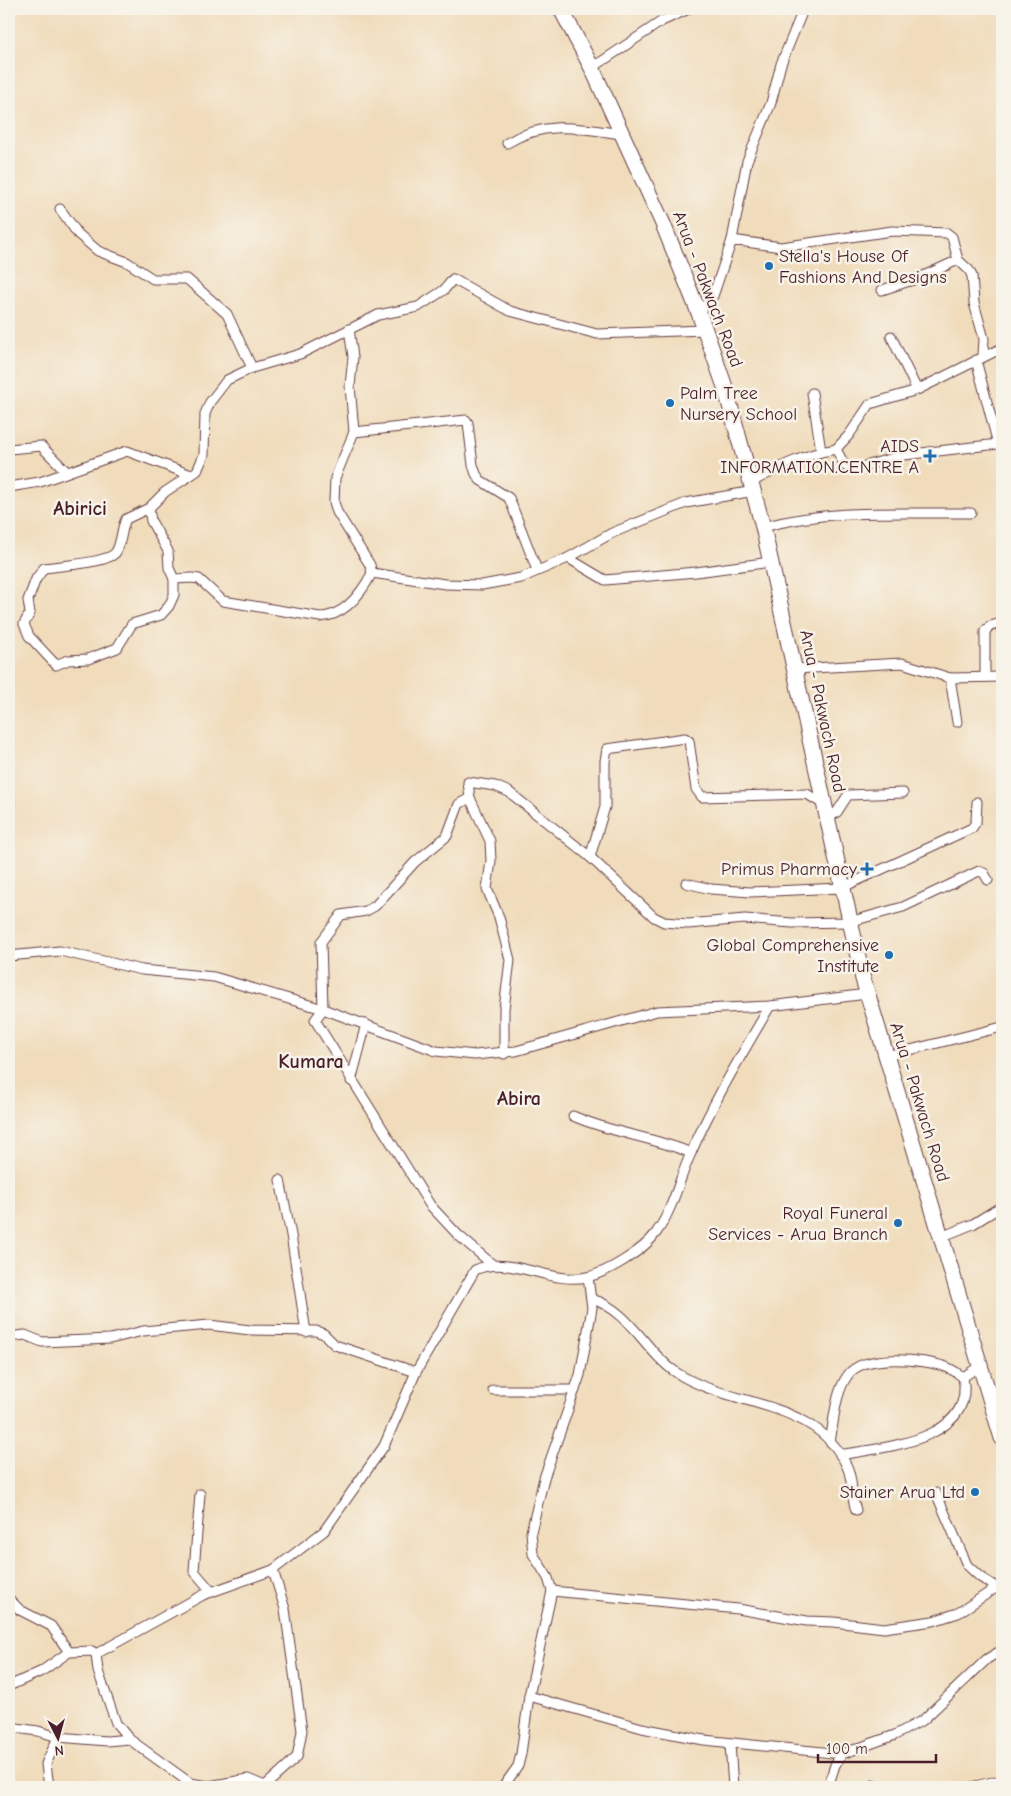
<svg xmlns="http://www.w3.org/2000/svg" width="1011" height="1796" font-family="'Comic Neue',sans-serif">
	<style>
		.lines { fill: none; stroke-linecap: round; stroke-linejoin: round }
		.minor-casing { stroke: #633b41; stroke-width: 11 }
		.primary-casing { stroke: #633b41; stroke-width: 17 }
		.minor { stroke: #fff; stroke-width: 9 }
		.primary { stroke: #fff; stroke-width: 15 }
		.poi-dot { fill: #1f6fb2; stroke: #f7f3e8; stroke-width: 2 }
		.labels { text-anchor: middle; stroke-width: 5; stroke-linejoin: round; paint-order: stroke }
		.poi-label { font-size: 18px; fill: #4a1f2b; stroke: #f7f3e8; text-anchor: end }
		.street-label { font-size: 18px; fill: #4a1f2b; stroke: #f7f3e8 }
		.quarter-label { font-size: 20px; font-weight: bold; fill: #4a1f2b; stroke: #f7f3e8 }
	</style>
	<rect width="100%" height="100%" fill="#f7f3e8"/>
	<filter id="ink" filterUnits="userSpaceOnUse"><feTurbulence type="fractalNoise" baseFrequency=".02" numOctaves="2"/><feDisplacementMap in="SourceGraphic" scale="10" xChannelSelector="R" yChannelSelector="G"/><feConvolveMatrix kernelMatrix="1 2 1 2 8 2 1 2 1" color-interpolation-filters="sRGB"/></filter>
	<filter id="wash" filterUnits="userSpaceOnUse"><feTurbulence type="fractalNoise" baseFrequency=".0096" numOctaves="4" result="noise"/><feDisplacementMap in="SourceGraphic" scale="20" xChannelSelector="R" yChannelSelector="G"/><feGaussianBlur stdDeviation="1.12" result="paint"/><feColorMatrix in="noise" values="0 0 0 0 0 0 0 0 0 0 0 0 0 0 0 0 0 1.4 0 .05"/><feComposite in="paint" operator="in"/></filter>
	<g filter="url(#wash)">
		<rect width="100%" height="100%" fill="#f0dcbb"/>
	</g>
	<g filter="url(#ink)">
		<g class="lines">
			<defs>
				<g id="minor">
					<polyline points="592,68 662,21 689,9"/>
					<path d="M 507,143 C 546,120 579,128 621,134"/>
					<polyline points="60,209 78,234 98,251 127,262 153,279 187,279 227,314 252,368"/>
					<polyline points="732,240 747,161 771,103 781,64 801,15 799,11 789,9"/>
					<polyline points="882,290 919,278 958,260"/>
					<polyline points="699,313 713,296 732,240 781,247 892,231 947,233 952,237 958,260 969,270 972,276 974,303 984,339 983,355"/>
					<polyline points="891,336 917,390"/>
					<polyline points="812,393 821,451"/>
					<polyline points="354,432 466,420 468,423 473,465 476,474 480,480 509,498 537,570"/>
					<polyline points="9,449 41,446 67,472"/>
					<polyline points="836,449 849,435 870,404 917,390 1002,348"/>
					<path d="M 752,482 C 779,467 805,454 836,449 L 845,466 L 858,468 L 904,455 L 998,444 L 976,360"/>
					<polyline points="9,487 40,482 127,451 191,475"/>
					<path d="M 149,508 L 151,521 L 168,551 L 169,568 L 174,579 L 174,595 L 169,606 L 161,615 L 132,624 L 117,648 L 88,659 L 68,660 L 56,665 L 29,636 L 24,624 L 30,613 L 28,600 L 36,579 L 44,568 C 58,566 109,563 116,552 C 122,542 121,529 126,519 L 149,508 L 165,492 L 197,471 L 204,455 L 205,414 L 210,402 L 227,380 L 252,368 L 300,354 L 378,315 L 418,307 L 444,290 L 453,279 L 510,311 L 597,334 L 705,330"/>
					<path d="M 763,527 C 831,508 901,514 971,513"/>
					<polyline points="568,558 605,580 696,572 771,562"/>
					<polyline points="372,573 445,584 482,585 521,578 568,558 612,533 686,503 754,491"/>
					<path d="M 174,579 L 192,578 L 199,579 L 223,601 L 320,617 C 345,616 361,594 372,573 L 370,565 L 337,512 L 334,502 L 335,478 L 354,432 L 350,386 L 353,357 L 349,329"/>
					<polyline points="795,669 902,663 950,678 1002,677"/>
					<polyline points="985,677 985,631 990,626 1002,623"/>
					<polyline points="950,678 957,722"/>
					<polyline points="470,798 459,804 447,836 415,862 375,906 366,911 341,915 321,942 323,1009 315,1020 430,1205 458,1235 493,1265"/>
					<polyline points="9,803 10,802"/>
					<polyline points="827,819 837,812 848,795 903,793"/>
					<polyline points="590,857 605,807 605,761 607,749 685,738 689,741 696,789 702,797 807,794 823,804"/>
					<polyline points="686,883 711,889 750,892 841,888 972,828 976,822 977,802"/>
					<polyline points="9,956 60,951 142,970 214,977 323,1009 436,1051 475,1055 516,1051 657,1011 770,1006 867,994"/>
					<polyline points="504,1054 504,1009 510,960 499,917 487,889 491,861 490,841 470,798 468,782 495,786 509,792 590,857 654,917 664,922 688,924 745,919 792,923 849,922 903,907 979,871 984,873 988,880"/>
					<polyline points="886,1056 1002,1027"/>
					<polyline points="351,1081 366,1024"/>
					<path d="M 573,1116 C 611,1133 653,1137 691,1153"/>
					<polyline points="280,1180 291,1235 306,1332"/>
					<polyline points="941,1237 973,1224 1002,1206"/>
					<path d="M 592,1299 C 631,1311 645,1352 677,1373 C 731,1408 820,1399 848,1469 C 853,1482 851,1497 856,1510"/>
					<polyline points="9,1337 25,1335 42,1342 110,1339 143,1331 209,1325 250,1330 316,1331 324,1334 335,1345 416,1372"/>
					<polyline points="493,1390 575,1390"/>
					<path d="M 830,1442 C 834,1421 835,1392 848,1375 C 863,1353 924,1359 946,1367 C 952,1369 957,1373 963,1377"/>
					<path d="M 840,1455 C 884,1447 976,1441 963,1377 L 980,1366"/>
					<polyline points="936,1493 967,1565 980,1577 996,1587"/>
					<polyline points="200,1494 194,1571 212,1592"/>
					<polyline points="552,1591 738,1609 807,1621 834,1622 884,1628 933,1621 958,1613 1002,1584"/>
					<polyline points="9,1599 20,1610 51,1626 69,1652 92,1651 96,1654"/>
					<polyline points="9,1686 42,1671 69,1652"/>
					<polyline points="529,1696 642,1728 704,1740 842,1754 895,1735 923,1720 987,1659 1002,1650"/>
					<polyline points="9,1727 38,1731 58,1737 107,1741 129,1739"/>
					<polyline points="730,1744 733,1787"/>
					<polyline points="873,1785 878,1787"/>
					<polyline points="265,1786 297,1757 302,1731 285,1609 273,1570"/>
					<polyline points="49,1787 46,1764 58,1737"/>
					<path d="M 267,1787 L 248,1779 L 209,1786 L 190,1783 L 129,1739 L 116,1723 L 98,1671 L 96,1654 L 203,1595 L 273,1570 L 324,1531 L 384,1446 L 416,1372 L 475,1270 C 511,1254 550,1285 587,1277 C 607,1273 644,1250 656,1233 C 673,1210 679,1179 691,1153 C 713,1102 742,1054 770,1006"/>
					<polyline points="503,1787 518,1766 521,1754 529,1696 552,1591 548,1578 533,1554 531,1532 544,1478 580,1375 592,1308 588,1277"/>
					<polyline points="828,1787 835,1765 842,1754"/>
					<polyline points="970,1787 1002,1780"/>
				</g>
				<polyline id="primary" points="561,9 592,68 663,224 699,313 725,387 763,527 863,979 1002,1438"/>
			</defs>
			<use href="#minor" class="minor-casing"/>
			<use href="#primary" class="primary-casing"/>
			<use href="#minor" class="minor"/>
			<use href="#primary" class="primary"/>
		</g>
	</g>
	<g class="poi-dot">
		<circle cx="769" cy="266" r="5"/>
		<circle cx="670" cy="403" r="5"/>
		<path d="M927.5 448.5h5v5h5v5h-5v5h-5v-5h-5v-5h5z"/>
		<path d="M864.5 861.5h5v5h5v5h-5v5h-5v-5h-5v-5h5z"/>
		<circle cx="889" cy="955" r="5"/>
		<circle cx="898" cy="1223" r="5"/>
		<circle cx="975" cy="1492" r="5"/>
	</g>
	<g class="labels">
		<g class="poi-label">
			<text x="779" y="262" text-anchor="start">Stella's House Of<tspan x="779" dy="21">Fashions And Designs</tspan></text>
			<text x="680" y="399" text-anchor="start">Palm Tree<tspan x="680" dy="21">Nursery School</tspan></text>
			<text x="919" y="452">AIDS<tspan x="919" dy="21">INFORMATION.CENTRE A</tspan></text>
			<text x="857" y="875">Primus Pharmacy</text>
			<text x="879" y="951">Global Comprehensive<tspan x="879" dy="21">Institute</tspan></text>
			<text x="888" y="1219">Royal Funeral<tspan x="888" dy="21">Services - Arua Branch</tspan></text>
			<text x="965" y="1498">Stainer Arua Ltd</text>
		</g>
		<g class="street-label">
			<text transform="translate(708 289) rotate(69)" y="6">Arua - Pakwach Road</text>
			<text transform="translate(823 711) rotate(78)" y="6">Arua - Pakwach Road</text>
			<text transform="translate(920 1102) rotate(73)" y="6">Arua - Pakwach Road</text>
		</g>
		<g class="quarter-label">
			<text x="80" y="515">Abirici</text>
			<text x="311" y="1068">Kumara</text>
			<text x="519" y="1105">Abira</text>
		</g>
	</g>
	<rect width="1011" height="1796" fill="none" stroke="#f7f3e8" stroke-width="30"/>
	<g transform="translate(58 1738) rotate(174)" stroke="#f7f3e8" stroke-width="4" paint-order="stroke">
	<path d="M0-4L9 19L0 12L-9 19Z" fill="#4a1f2b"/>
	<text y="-8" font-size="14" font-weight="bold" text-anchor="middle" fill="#4a1f2b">N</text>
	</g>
	<path d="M818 1754v8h118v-8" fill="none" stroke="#4a1f2b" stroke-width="2.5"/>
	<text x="826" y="1754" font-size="15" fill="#4a1f2b" stroke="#f7f3e8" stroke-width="4" paint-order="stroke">100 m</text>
</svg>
